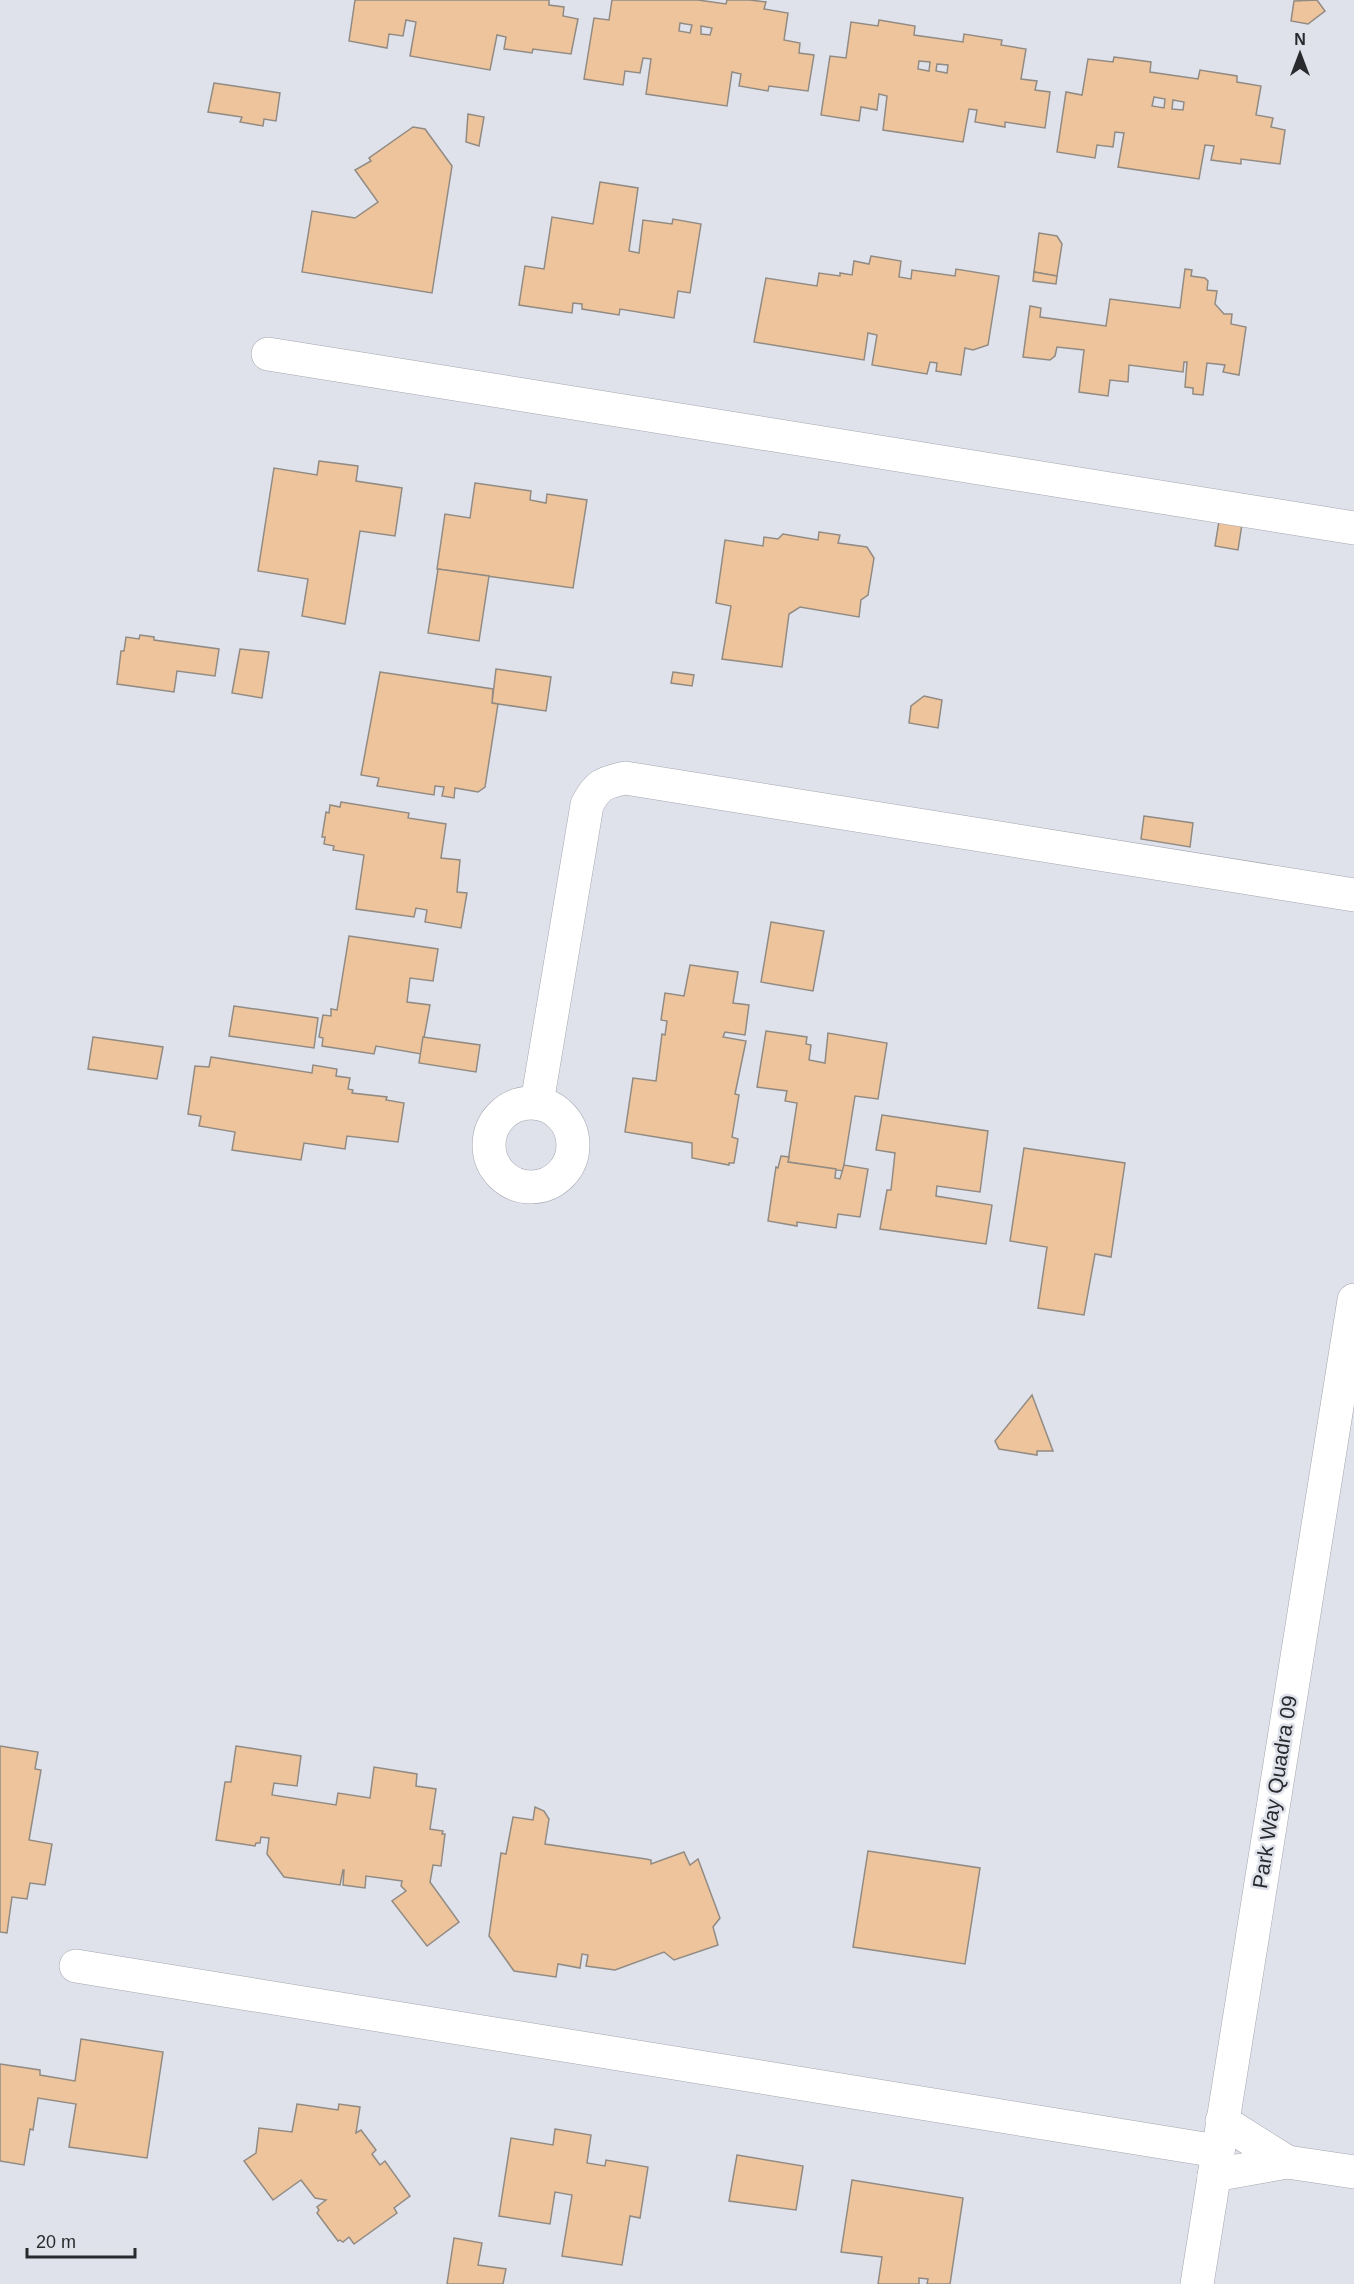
<svg xmlns="http://www.w3.org/2000/svg" width="1354" height="2284" font-family="Helvetica,sans-serif">
	<style>
		.building { fill: #edc49b; stroke: #928b84; stroke-width: 1.5; fill-rule: evenodd }
		.lines { fill: none; stroke-linecap: round; stroke-linejoin: round }
		.minor-casing { stroke: #a4a6af; stroke-width: 34 }
		.minor { stroke: #fff; stroke-width: 33 }
		.labels { text-anchor: middle; stroke-width: 5; stroke-linejoin: round; paint-order: stroke }
		.street-label { font-size: 21px; fill: #292a2d; stroke: #e0e2eb }
	</style>
	<rect width="100%" height="100%" fill="#e0e2eb"/>
	<g class="building">
		<polygon points="355,0 549,0 549,5 564,7 563,16 578,19 571,54 533,49 532,53 504,49 506,37 497,35 490,70 410,56 416,22 406,20 403,36 389,34 387,48 349,41"/>
		<path d="M 612,0 L 698,0 L 726,4 L 727,0 L 750,0 L 766,2 L 764,9 L 788,13 L 784,40 L 800,43 L 799,53 L 814,55 L 808,91 L 769,86 L 768,91 L 739,86 L 741,74 L 732,72 L 727,106 L 646,94 L 651,59 L 643,58 L 640,73 L 625,71 L 623,85 L 584,79 L 594,18 L 609,20 ZM 680,23 L 692,25 L 690,33 L 679,31 ZM 701,26 L 712,28 L 710,35 L 701,34 Z"/>
		<polygon points="1317,0 1325,11 1308,24 1291,21 1294,1"/>
		<path d="M 879,20 L 915,26 L 914,35 L 963,42 L 964,34 L 1002,40 L 1001,45 L 1026,49 L 1021,79 L 1037,81 L 1035,90 L 1050,92 L 1045,128 L 1005,122 L 1005,127 L 975,122 L 977,110 L 969,109 L 963,142 L 883,130 L 887,96 L 879,94 L 877,110 L 861,107 L 859,121 L 821,115 L 830,56 L 846,58 L 851,22 L 878,26 ZM 919,61 L 930,62 L 929,71 L 918,69 ZM 937,64 L 948,65 L 947,73 L 936,71 Z"/>
		<path d="M 1114,57 L 1151,62 L 1150,72 L 1198,79 L 1200,70 L 1237,76 L 1237,82 L 1261,86 L 1256,115 L 1273,118 L 1271,127 L 1285,130 L 1280,164 L 1241,159 L 1241,164 L 1211,160 L 1214,146 L 1205,145 L 1199,179 L 1118,167 L 1124,133 L 1115,132 L 1113,147 L 1097,145 L 1095,158 L 1057,152 L 1066,92 L 1082,95 L 1088,59 L 1113,62 ZM 1154,97 L 1165,99 L 1164,108 L 1152,106 ZM 1173,100 L 1184,102 L 1183,110 L 1172,109 Z"/>
		<polygon points="214,83 280,93 276,121 264,119 263,126 240,122 242,117 208,112"/>
		<polygon points="468,114 484,117 479,146 466,142"/>
		<polygon points="413,127 425,129 452,166 432,293 302,272 312,211 355,218 378,202 355,170 371,161 369,158"/>
		<polygon points="600,182 638,188 629,251 639,253 643,220 672,224 673,219 701,224 690,293 678,291 674,318 620,309 619,315 582,309 582,304 573,303 572,313 519,305 525,266 544,269 552,217 593,224"/>
		<polygon points="1039,233 1057,236 1062,244 1057,276 1034,272"/>
		<polygon points="871,256 901,261 899,277 911,279 912,270 955,276 956,269 999,276 988,345 973,350 965,348 961,375 936,371 937,363 930,362 927,374 872,365 877,335 868,333 864,360 754,342 766,278 817,286 819,273 840,276 840,273 852,275 854,261 869,264"/>
		<polygon points="1185,269 1192,270 1191,276 1205,278 1208,281 1207,290 1217,291 1215,304 1224,314 1232,314 1231,324 1246,327 1239,375 1223,372 1225,365 1207,363 1203,395 1193,394 1193,388 1185,387 1187,362 1184,362 1183,372 1129,365 1128,382 1110,380 1108,396 1079,392 1084,350 1057,347 1055,356 1050,360 1023,357 1030,306 1041,308 1040,317 1106,326 1110,299 1180,308"/>
		<polygon points="1034,272 1057,276 1056,284 1033,281"/>
		<polygon points="319,461 358,466 356,481 402,488 395,536 360,531 345,624 302,616 308,579 258,571 274,468 317,475"/>
		<polygon points="475,483 531,491 530,500 546,503 547,494 587,500 573,588 437,569 445,514 470,518"/>
		<polygon points="1219,521 1242,524 1238,550 1215,546"/>
		<polygon points="819,532 840,535 838,543 867,547 874,558 868,595 861,600 859,617 800,607 789,614 782,667 722,659 731,606 716,603 725,540 763,546 764,537 778,539 783,534 818,540"/>
		<polygon points="438,569 489,576 479,641 428,633"/>
		<polygon points="140,635 154,637 154,640 219,649 215,676 177,671 174,692 117,684 121,651 124,651 126,637 139,639"/>
		<polygon points="240,649 269,652 262,698 232,693"/>
		<polygon points="496,669 551,677 546,711 492,703"/>
		<polygon points="380,672 493,689 492,703 498,704 485,787 478,792 455,788 454,798 442,796 444,787 435,786 434,795 377,786 379,778 361,775"/>
		<polygon points="673,672 694,675 692,686 671,683"/>
		<polygon points="924,696 942,700 938,728 909,723 911,706"/>
		<polygon points="341,802 409,813 408,818 446,824 441,858 460,860 457,892 467,893 461,928 425,922 427,910 416,908 414,917 356,909 364,855 333,850 334,846 324,844 325,837 322,837 326,812 329,813 330,805 340,807"/>
		<polygon points="1144,816 1193,823 1190,847 1141,839"/>
		<polygon points="771,922 824,931 813,991 761,982"/>
		<polygon points="349,936 438,949 433,981 410,978 407,1002 430,1005 421,1054 376,1046 374,1054 322,1046 323,1038 319,1037 323,1015 331,1016 331,1009 337,1010"/>
		<polygon points="690,965 738,972 733,1003 749,1005 745,1035 725,1032 723,1037 746,1041 735,1094 739,1095 732,1137 738,1139 734,1163 729,1163 729,1165 692,1158 692,1143 625,1132 633,1078 656,1081 662,1034 665,1035 667,1021 661,1020 665,993 684,996"/>
		<polygon points="234,1006 318,1018 314,1048 229,1036"/>
		<polygon points="766,1031 807,1037 806,1044 811,1045 809,1060 825,1063 828,1033 887,1043 878,1099 855,1096 843,1171 788,1162 797,1103 785,1101 787,1091 757,1087"/>
		<polygon points="93,1037 163,1047 157,1079 88,1069"/>
		<polygon points="423,1037 480,1045 476,1072 419,1063"/>
		<polygon points="211,1057 312,1073 313,1065 337,1069 336,1076 350,1078 348,1089 353,1090 352,1093 387,1097 386,1100 404,1103 398,1142 347,1136 345,1149 304,1143 301,1160 232,1150 235,1132 199,1126 201,1116 188,1114 195,1066 209,1067"/>
		<polygon points="882,1115 988,1131 980,1192 937,1186 936,1196 992,1205 986,1244 880,1229 887,1190 891,1190 895,1153 876,1150"/>
		<polygon points="1024,1148 1125,1163 1111,1257 1095,1254 1084,1315 1038,1308 1047,1247 1010,1241"/>
		<polygon points="781,1156 789,1157 788,1162 836,1169 835,1178 840,1179 844,1165 868,1169 860,1217 838,1214 836,1228 797,1222 797,1226 768,1221 776,1167 778,1168"/>
		<polygon points="1032,1395 1053,1451 1037,1451 1037,1455 999,1449 995,1441"/>
		<polygon points="0,1746 38,1752 35,1769 41,1770 29,1840 52,1844 45,1885 30,1883 27,1899 12,1897 7,1933 0,1932"/>
		<polygon points="236,1746 301,1756 297,1786 274,1783 272,1795 336,1805 338,1793 370,1798 374,1767 417,1774 416,1786 436,1789 430,1829 443,1831 442,1834 445,1834 441,1866 433,1865 430,1882 459,1922 427,1946 392,1901 406,1891 401,1886 402,1881 366,1876 365,1888 343,1885 344,1870 343,1870 340,1885 284,1877 267,1854 269,1838 261,1837 260,1843 256,1843 255,1846 216,1840 225,1782 231,1782"/>
		<polygon points="535,1807 544,1811 549,1819 545,1844 646,1859 651,1860 651,1864 684,1852 690,1865 698,1859 720,1918 713,1927 718,1945 674,1960 664,1952 615,1970 586,1966 588,1955 582,1954 580,1968 558,1964 556,1977 514,1971 489,1936 501,1853 506,1854 513,1817 533,1820"/>
		<polygon points="868,1851 980,1868 965,1964 853,1947"/>
		<polygon points="81,2039 163,2052 147,2158 69,2147 76,2104 38,2098 33,2130 30,2129 24,2165 0,2161 0,2064 40,2070 40,2075 75,2081"/>
		<polygon points="297,2104 338,2110 339,2104 360,2107 356,2133 361,2130 376,2150 372,2154 380,2165 385,2161 410,2196 394,2208 397,2213 354,2244 349,2237 343,2242 340,2240 338,2241 317,2213 319,2210 317,2207 326,2200 315,2198 301,2180 273,2200 244,2161 256,2153 259,2128 292,2132"/>
		<polygon points="555,2129 591,2135 587,2163 605,2166 606,2160 648,2167 640,2218 630,2216 622,2265 562,2256 572,2195 555,2192 550,2224 499,2216 511,2138 553,2145"/>
		<polygon points="737,2155 803,2166 796,2210 729,2201"/>
		<polygon points="852,2180 963,2198 950,2284 927,2284 928,2279 919,2278 919,2284 878,2284 882,2257 841,2252"/>
		<polygon points="454,2238 482,2243 478,2265 506,2269 503,2284 447,2284"/>
	</g>
	<g class="lines">
		<defs>
			<g id="minor">
				<polyline points="268,354 1354,528"/>
				<path d="M 537,1103 L 587,805 C 597,785 603,783 625,778 L 1354,895"/>
				<circle cx="531" cy="1145" r="42"/>
				<polyline points="76,1966 1217,2151"/>
				<polyline points="1222,2121 1287,2162"/>
				<polyline points="1214,2175 1287,2162 1354,2172"/>
				<polyline points="1197,2284 1354,1300"/>
			</g>
		</defs>
		<use href="#minor" class="minor-casing"/>
		<use href="#minor" class="minor"/>
	</g>
	<g class="labels">
		<g class="street-label">
			<text transform="translate(1275 1792) rotate(-81)" y="7">Park Way Quadra 09</text>
		</g>
	</g>
	<g transform="translate(1300 54)" stroke="#e0e2eb" stroke-width="4.5" paint-order="stroke">
	<path d="M0-4.5L10 22L0 15L-10 22Z" fill="#292a2d"/>
	<text y="-9" font-size="16" font-weight="bold" text-anchor="middle" fill="#292a2d">N</text>
	</g>
	<path d="M27 2248v9h108v-9" fill="none" stroke="#292a2d" stroke-width="3"/>
	<text x="36" y="2248" font-size="18" fill="#292a2d" stroke="#e0e2eb" stroke-width="4.5" paint-order="stroke">20 m</text>
</svg>
